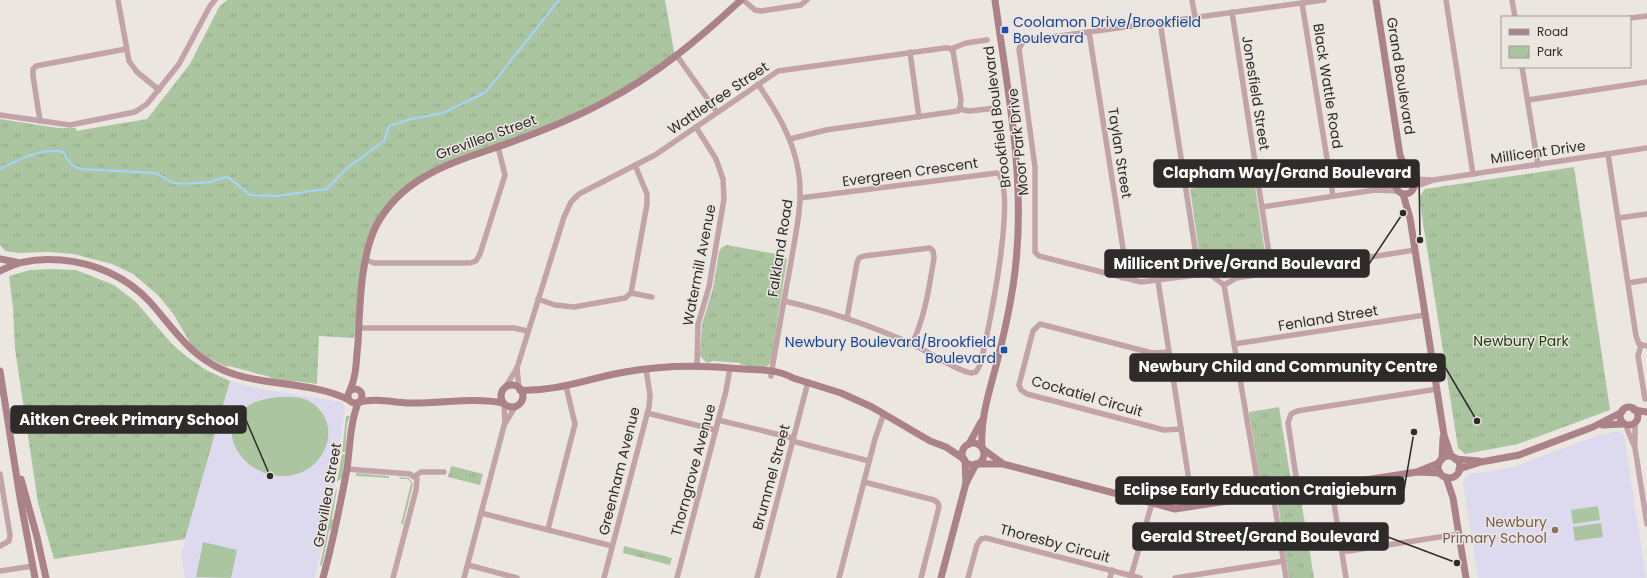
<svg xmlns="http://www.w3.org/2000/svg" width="1647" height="578" font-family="Poppins,sans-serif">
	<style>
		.education { fill: #dddaf0 }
		.green { fill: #acc5a1 }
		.park { fill: url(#park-tufts) }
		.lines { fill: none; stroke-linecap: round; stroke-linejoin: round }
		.stream { stroke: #a5d3ff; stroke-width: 2 }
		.street { stroke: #c1a3a8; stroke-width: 5.5 }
		.secondary { stroke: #ac8289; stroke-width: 7 }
		.transit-dot { fill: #1a4fb4; stroke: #ece6e1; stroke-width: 1.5 }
		.education-dot { fill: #8d6e63; stroke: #ece6e1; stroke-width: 1.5 }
		.labels { text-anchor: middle; stroke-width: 3; stroke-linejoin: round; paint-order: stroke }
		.transit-label { font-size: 14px; fill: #164399; stroke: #ece6e1; text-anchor: start }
		.street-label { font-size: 14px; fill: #2e2b2a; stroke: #ece6e1 }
		.park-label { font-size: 14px; fill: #1c3c07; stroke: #ece6e1 }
		.education-label { font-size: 14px; fill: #785e54; stroke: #ece6e1; text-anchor: end }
		.leader { fill: none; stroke: #2e2b2a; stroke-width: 1.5 }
		.callout-dot { fill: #2e2b2a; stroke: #ece6e1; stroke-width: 1.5 }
		.callout { fill: #2e2b2a; stroke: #2e2b2a; stroke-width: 1.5 }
		.callout-label { font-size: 15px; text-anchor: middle; font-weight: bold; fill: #fff }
	</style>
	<defs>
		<pattern id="park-tufts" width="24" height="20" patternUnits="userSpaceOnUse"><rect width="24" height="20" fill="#acc5a1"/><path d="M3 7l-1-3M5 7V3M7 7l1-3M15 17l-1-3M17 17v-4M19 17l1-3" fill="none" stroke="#94a98b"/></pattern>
	</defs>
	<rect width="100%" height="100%" fill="#ece6e1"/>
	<g class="education">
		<polygon points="230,381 256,388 341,402 345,407 333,499 315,578 185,578 181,554"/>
		<polygon points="1618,431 1624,435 1646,578 1478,578 1463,483 1469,474 1510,468 1599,435"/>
	</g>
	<g class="green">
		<path d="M 280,397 C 288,397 299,396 307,400 C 346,420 327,473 287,476 C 244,480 207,425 253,403 C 262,399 271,398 280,397 Z"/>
		<polygon points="346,416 350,416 347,424 345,452 342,452"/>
		<polygon points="342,454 345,455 342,478 337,482"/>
		<polygon points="356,473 389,476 389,478 356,476"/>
		<polygon points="399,477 409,478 413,484 403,525 401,524 411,483 408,479 400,479"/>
		<polygon points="329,488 334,488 326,528 324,527 331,491 326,490"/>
		<path d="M 336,489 L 337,489 L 332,518 C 334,522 333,528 329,531 L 322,566 L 320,565 Z"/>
		<polygon points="1598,506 1600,520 1573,524 1571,510"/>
		<polygon points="1601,523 1603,537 1575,541 1573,527"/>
		<polygon points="203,542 237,550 231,578 196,577"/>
	</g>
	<g class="park">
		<polygon points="227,0 665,0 675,57 650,74 550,127 454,159 425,172 403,188 377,221 359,295 354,338 319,336 317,384 295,381 293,382 272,379 270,377 229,366 227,367 209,358 192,346 174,315 158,295 133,274 112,264 73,254 48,252 19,253 5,251 0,245 0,119 58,128 76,128 76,131 147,119 190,64 219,7"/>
		<polygon points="1574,167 1610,410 1518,444 1465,454 1458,448 1419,197 1425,189"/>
		<polygon points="1251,178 1254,179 1267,266 1262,270 1234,275 1224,279 1205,269 1201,265 1190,189"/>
		<path d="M 727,245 L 782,255 L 787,259 L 771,361 C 768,372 751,366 741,365 L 740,363 L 713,361 L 707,363 L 700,356 L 702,324 L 713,288 L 719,252 L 721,248 Z"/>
		<polygon points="51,269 76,270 114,285 136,302 172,344 187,357 206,370 230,381 185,539 54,559 38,503 15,349 13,308 9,276 30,270"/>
		<polygon points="1279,407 1291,481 1261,486 1249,412"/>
		<polygon points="451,466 483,474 480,485 448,477"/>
		<polygon points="1301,500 1314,578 1289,578 1278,504"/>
		<polygon points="624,546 672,558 670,565 623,553"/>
	</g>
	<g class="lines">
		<path class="stream" d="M 0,169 C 18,160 42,147 63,152 L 72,165 L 80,169 L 155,173 C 162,175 167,181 174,183 C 178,184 206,183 210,182 C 217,180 221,178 228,177 L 250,195 L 276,196 L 327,189 L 346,169 L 384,141 L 389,126 L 411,119 L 443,113 L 486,92 L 559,0"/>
		<g class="street">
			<polyline points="118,0 129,61 137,72 159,90"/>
			<polyline points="743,0 755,10 761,11 801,5 807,0"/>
			<polyline points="1192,0 1195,17"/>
			<polyline points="1446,0 1473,174"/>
			<polyline points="1512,0 1515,17"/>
			<polyline points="1302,3 1333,196"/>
			<polyline points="1232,12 1272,273"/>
			<polyline points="1630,18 1647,16"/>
			<polyline points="1160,22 1199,274"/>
			<polyline points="1089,32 1125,261 1122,278"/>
			<polyline points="951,49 966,43 987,40"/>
			<polyline points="910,52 919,117"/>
			<polyline points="677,56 717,112"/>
			<polyline points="1522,67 1538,165"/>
			<path d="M 758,84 C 776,111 792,136 798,169 C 804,200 796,231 791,262 C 784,300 777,338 771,376"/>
			<polyline points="1528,100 1647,82"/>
			<polyline points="959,109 969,111 997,108"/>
			<polyline points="0,115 70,125 135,112 147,104 179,64 210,6 215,0"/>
			<polyline points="40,121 33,76 33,69 36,66 126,49"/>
			<polyline points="696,127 716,159 723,179 724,199 709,287 698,324 697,366"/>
			<polyline points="1608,154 1636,336 1639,344 1647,346"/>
			<polyline points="1412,179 1433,180 1647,148"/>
			<polyline points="1414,187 1431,181"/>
			<polyline points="1377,189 1396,181"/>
			<polyline points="1262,207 1375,190 1398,191"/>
			<polyline points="1618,218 1647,214"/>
			<polyline points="366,260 374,263 470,263 476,261 480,254 505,175 498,147"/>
			<polyline points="1158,281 1193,506"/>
			<polyline points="1628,283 1647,280"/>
			<polyline points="1224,285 1236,278 1415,250"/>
			<polyline points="631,293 652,297"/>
			<polyline points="538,299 555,305 574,307 625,298 631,293 647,204 647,194 635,165"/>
			<path d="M 784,301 C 829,311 872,326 914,345 C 929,352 956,371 971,373 L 976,372 L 980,365 C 987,339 1019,187 997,173 L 800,198"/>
			<path d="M 847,318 L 857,263 L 859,258 L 864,256 L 930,248 L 933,251 L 934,258 C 929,288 925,317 912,344"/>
			<polyline points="359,328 514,328 527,331"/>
			<polyline points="1234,344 1425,315"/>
			<polyline points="1641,345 1638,356 1645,399"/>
			<polyline points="1169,352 1152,353 1040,324 1033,331 1019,385 1021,390 1027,394 1164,430 1181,429"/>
			<polyline points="517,368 519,389"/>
			<polyline points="505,388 517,368 564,217 571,202 579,194 655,155 778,71 945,48 949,48 953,51 961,100 960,108 958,111 826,130 790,139"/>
			<polyline points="647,413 716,430"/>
			<polyline points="718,420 793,438"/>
			<polyline points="506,422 515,407"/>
			<polyline points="1625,424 1635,448 1647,524"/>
			<polyline points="792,441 869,461"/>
			<polyline points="1635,444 1635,422"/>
			<polyline points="347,469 410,474 417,479 416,490 393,578"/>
			<polyline points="0,474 10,535 9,541 0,546"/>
			<polyline points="415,476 421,472 444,472"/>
			<polyline points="864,482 934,500 938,503 939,507 921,578"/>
			<polyline points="1331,485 1346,578"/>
			<polyline points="1298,490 1288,423 1291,414 1297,411 1437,389"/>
			<polyline points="1273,494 1286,578"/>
			<polyline points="1260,496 1224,285 1211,275 1204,274 1141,282 1039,256 1035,252 1035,167 1019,49 1022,43 1030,40 1324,0"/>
			<polyline points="481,513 612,546"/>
			<polyline points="548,529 575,424 566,386"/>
			<polyline points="1342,552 1459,534"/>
			<polyline points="468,565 517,578"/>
			<polyline points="0,571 33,566"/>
			<polyline points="1131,576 1152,503"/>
			<polyline points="464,578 505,422 504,404"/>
			<polyline points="604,578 649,407 650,395 646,369"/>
			<polyline points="677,578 726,391 730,368"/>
			<polyline points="757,578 808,382"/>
			<polyline points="839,578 875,439 884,413"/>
			<polyline points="968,578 977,545 981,539 986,538 1140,578"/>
			<polyline points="1110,578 1112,570"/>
			<polyline points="1175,578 1284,561"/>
		</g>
		<g class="secondary">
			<polyline points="1376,0 1400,155 1408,176"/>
			<circle cx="1405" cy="185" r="9"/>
			<polyline points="1403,194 1410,218 1444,435 1451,456"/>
			<polyline points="0,259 16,262"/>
			<path d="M 0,271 C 19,260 39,258 61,260 C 95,263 127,277 150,302 C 174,329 188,354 223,370 C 262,387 313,381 349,400"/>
			<polyline points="0,371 20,498 35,578"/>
			<circle cx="512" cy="396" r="11"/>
			<circle cx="355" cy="396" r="7"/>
			<path d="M 350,390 C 357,375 356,359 358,343 C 360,307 360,259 376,226 C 405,171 463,160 517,140 C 547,129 577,117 606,101 C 656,75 699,39 741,0"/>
			<path d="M 520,390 C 556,392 589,378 625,372 C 664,365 703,365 743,369 C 760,370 777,369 793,378 L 841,393 L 872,407 L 930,441 L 946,447 L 964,459"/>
			<path d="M 359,402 C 376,398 391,402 408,403 C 440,404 472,397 503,403"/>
			<circle cx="1629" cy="416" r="9"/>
			<polyline points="1634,410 1647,412"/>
			<polyline points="1603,425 1624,424"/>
			<circle cx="973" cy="454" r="11"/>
			<polyline points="969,444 981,422"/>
			<path d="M 982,447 C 980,416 991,387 998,358 C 1006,326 1013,295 1016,262 C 1025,173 1007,88 995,0"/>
			<polyline points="983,449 1002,463"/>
			<circle cx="1449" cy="467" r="11"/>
			<polyline points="1442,459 1443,438"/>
			<polyline points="1455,459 1479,461"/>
			<polyline points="978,464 1003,464 1175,509 1417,472 1440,473"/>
			<polyline points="1459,469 1481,462 1519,455 1593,427 1622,412"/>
			<polyline points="1419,471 1439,463"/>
			<polyline points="1446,477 1453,498 1466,578"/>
			<polyline points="21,479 37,537 46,578"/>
			<polyline points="966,483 976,464"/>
			<path d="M 323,578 C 333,542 340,506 347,469 C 350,447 350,424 358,403"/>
			<polyline points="941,578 966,483 965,461"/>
		</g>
	</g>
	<g class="transit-dot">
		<rect x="1001" y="26" width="8" height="8" rx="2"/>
		<rect x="1000" y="346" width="8" height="8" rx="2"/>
	</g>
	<circle class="education-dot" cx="1555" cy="530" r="4"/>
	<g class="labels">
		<g class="transit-label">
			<text x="1013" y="27">Coolamon Drive/Brookfield<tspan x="1013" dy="16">Boulevard</tspan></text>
			<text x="996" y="347" text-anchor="end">Newbury Boulevard/Brookfield<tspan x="996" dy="16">Boulevard</tspan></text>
		</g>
		<g class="street-label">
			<text transform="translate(1401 76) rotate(81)" y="5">Grand Boulevard</text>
			<text transform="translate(1328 86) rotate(81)" y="5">Black Wattle Road</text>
			<text transform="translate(1256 93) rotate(81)" y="5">Jonesfield Street</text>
			<text transform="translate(718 98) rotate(-34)" y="5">Wattletree Street</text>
			<text transform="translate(997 117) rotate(-97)" y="5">Brookfield Boulevard</text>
			<text transform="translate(486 137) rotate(-20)" y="5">Grevillea Street</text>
			<text transform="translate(1018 142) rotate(-96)" y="5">Moor Park Drive</text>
			<text transform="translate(1538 152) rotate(-8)" y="5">Millicent Drive</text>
			<text transform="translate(1120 153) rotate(81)" y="5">Taylan Street</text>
			<text transform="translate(910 172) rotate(-8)" y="5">Evergreen Crescent</text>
			<text transform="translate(780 248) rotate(-81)" y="5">Falkland Road</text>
			<text transform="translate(699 265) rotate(-79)" y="5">Watermill Avenue</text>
			<text transform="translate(1328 318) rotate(-9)" y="5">Fenland Street</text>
			<text transform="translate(1087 396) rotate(16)" y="5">Cockatiel Circuit</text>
			<text transform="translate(693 470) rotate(-75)" y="5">Thorngrove Avenue</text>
			<text transform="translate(619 471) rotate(-76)" y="5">Greenham Avenue</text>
			<text transform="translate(771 477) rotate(-75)" y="5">Brummel Street</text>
			<text transform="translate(327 495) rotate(-80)" y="5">Grevillea Street</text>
			<text transform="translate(1055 543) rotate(15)" y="5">Thoresby Circuit</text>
		</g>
		<g class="park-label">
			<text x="1521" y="346">Newbury Park</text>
		</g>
		<g class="education-label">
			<text x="1547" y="527">Newbury<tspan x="1547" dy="16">Primary School</tspan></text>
		</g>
	</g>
	<path class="leader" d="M1420 240L1419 173M1403 213L1369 264M1477 421L1445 367M270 476L246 420M1414 432L1404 490M1457 563L1388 537"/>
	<g class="callout-dot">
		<circle cx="1420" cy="240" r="4"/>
		<circle cx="1403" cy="213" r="4"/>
		<circle cx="1477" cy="421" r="4"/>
		<circle cx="270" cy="476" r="4"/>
		<circle cx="1414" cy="432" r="4"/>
		<circle cx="1457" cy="563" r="4"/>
	</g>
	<g class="callout">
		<rect x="1154" y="160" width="265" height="27" rx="4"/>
		<rect x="1105" y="250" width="264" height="27" rx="4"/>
		<rect x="1130" y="354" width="315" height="27" rx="4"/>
		<rect x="11" y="406" width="235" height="27" rx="4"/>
		<rect x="1116" y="477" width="288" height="27" rx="4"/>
		<rect x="1133" y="523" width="255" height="27" rx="4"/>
	</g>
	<g class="callout-label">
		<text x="1287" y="178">Clapham Way/Grand Boulevard</text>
		<text x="1237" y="269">Millicent Drive/Grand Boulevard</text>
		<text x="1288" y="372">Newbury Child and Community Centre</text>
		<text x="129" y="425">Aitken Creek Primary School</text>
		<text x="1260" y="495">Eclipse Early Education Craigieburn</text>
		<text x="1260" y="542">Gerald Street/Grand Boulevard</text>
	</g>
	<rect x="1501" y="16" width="130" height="52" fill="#ece6e1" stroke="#a09b98"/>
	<rect x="1509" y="29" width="20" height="6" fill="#ac8289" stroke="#a09b98"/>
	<text x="1537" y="36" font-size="12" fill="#2e2b2a">Road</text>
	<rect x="1509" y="46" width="20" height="12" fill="url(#park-tufts)" stroke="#a09b98"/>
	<text x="1537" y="56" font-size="12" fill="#2e2b2a">Park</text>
</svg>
